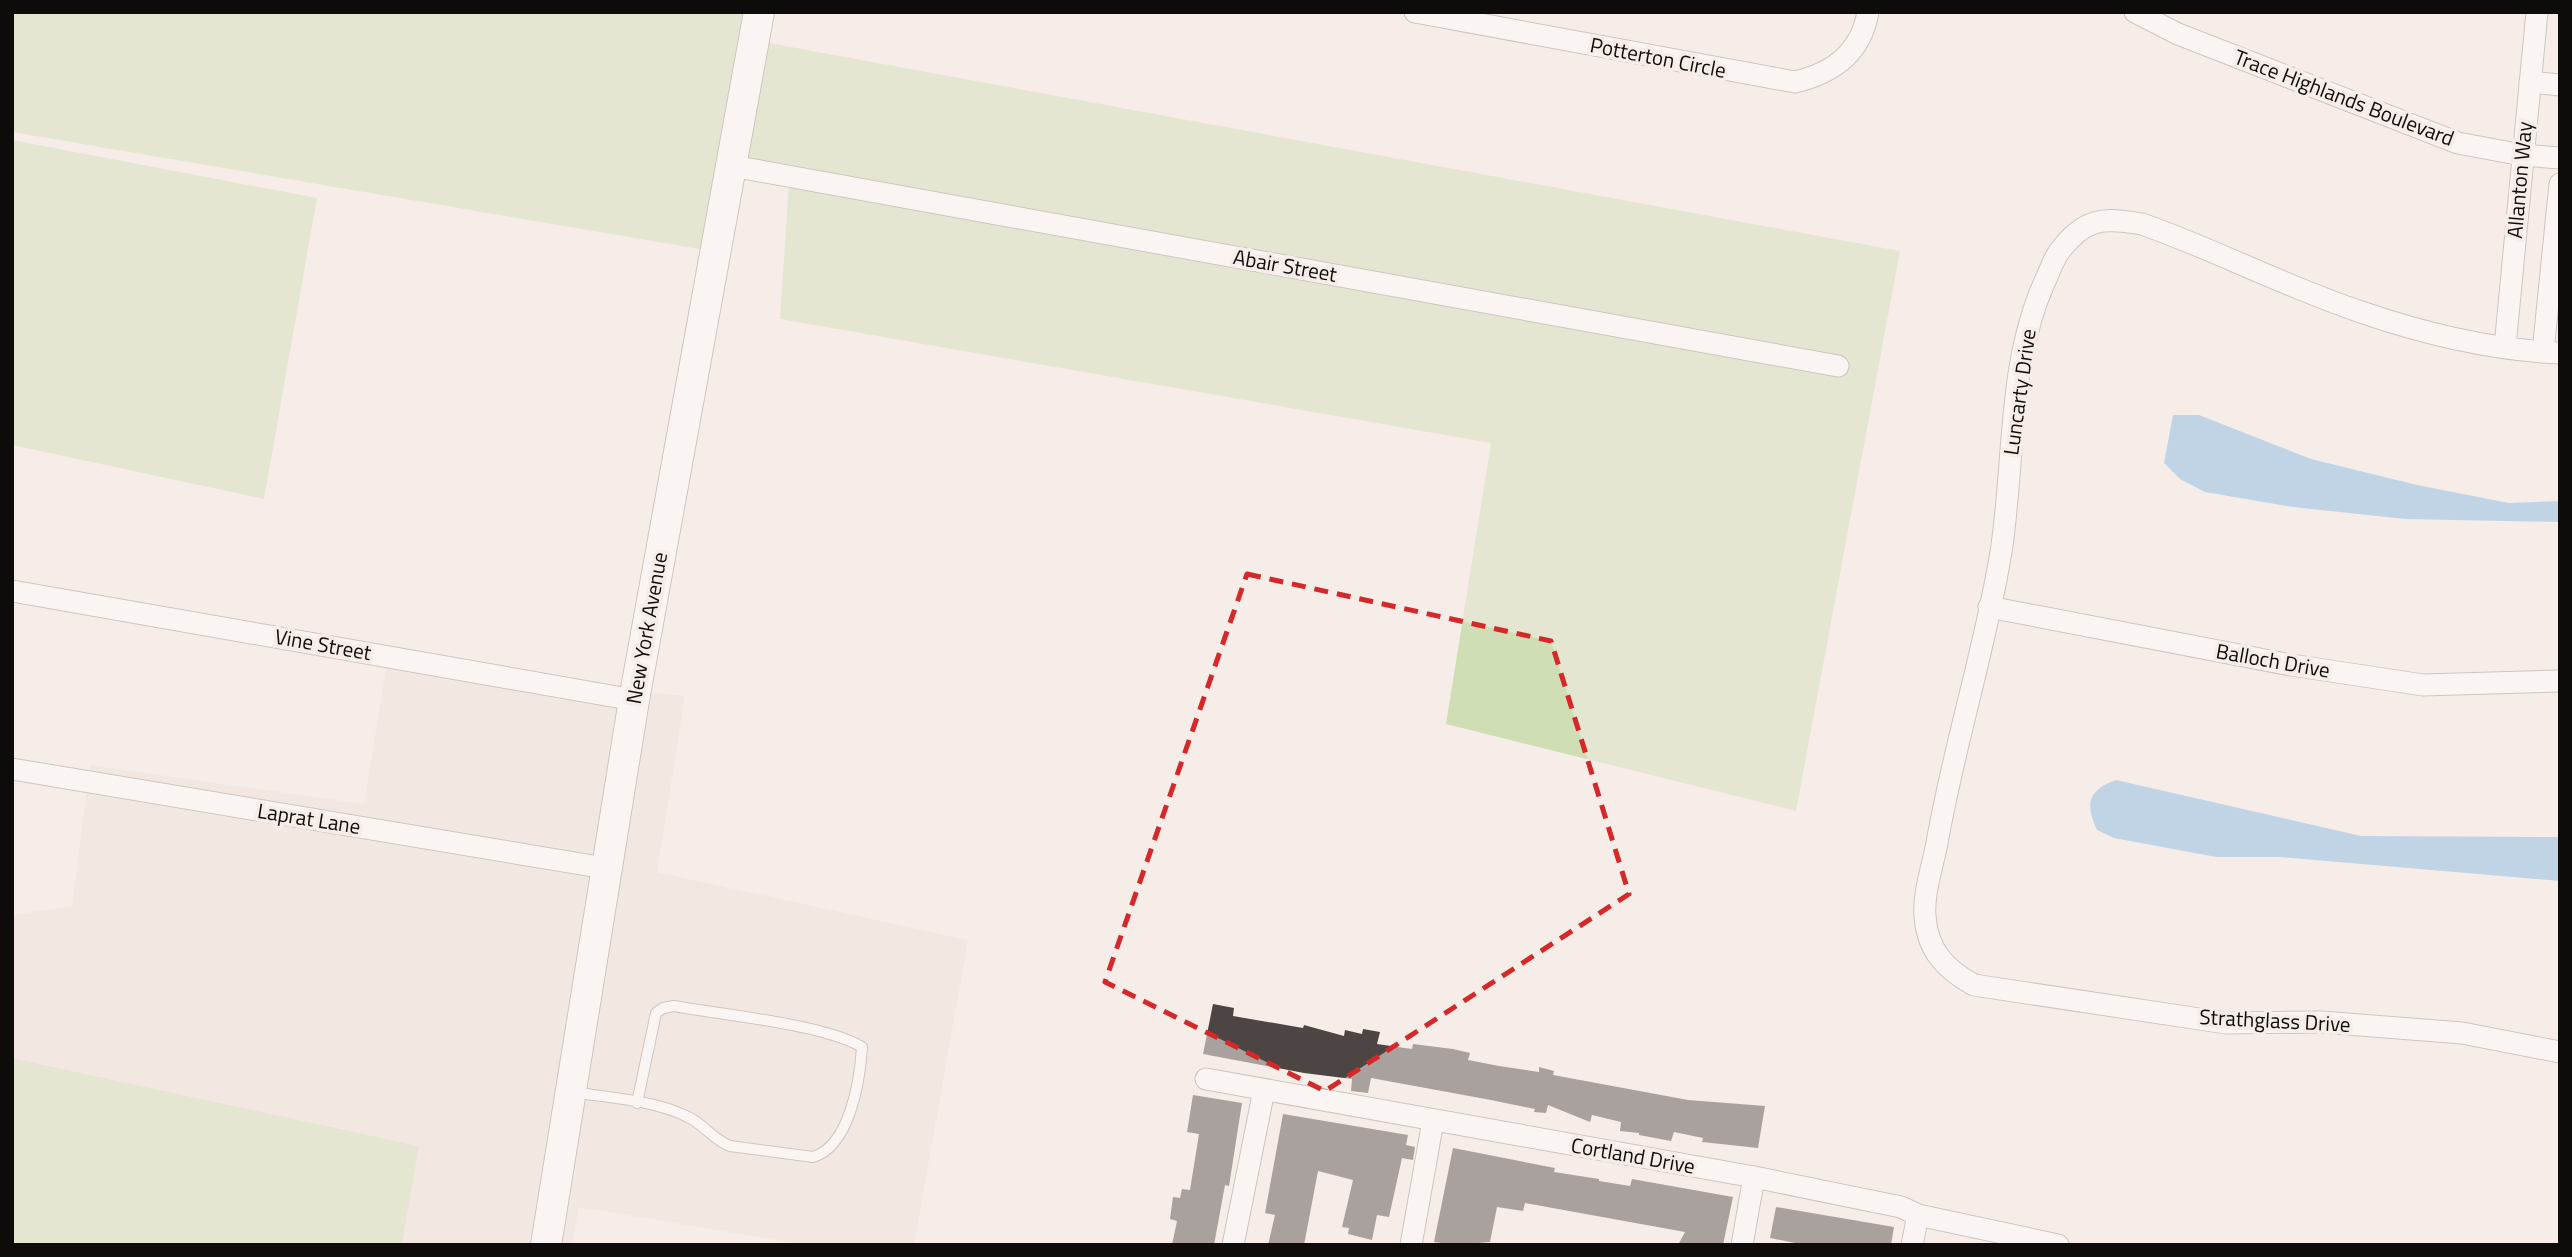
<svg xmlns="http://www.w3.org/2000/svg" width="2572" height="1257" font-family="'Titillium Web',sans-serif">
	<style>
		.built { fill: #f0e0d9 }
		.green { fill: #cfdeb4 }
		.water { fill: #81b5e3 }
		.building { fill: #4d4543 }
		.lines { fill: none; stroke-linecap: round; stroke-linejoin: round }
		.lane-casing { stroke: #9d9592; stroke-width: 12 }
		.street-casing { stroke: #9d9592; stroke-width: 23 }
		.secondary-casing { stroke: #9d9592; stroke-width: 32 }
		.lane { stroke: #fff; stroke-width: 10 }
		.street { stroke: #fff; stroke-width: 21 }
		.secondary { stroke: #fff; stroke-width: 30 }
		.marked { fill: none; stroke: #d62828; stroke-width: 5; stroke-dasharray: 14 9; stroke-linejoin: round }
		.labels { text-anchor: middle; stroke-width: 7; stroke-linejoin: round; paint-order: stroke }
		.street-label { font-size: 21px; fill: #0e0c0a; stroke: #f6ede9 }
	</style>
	<rect width="100%" height="100%" fill="#f6ede9"/>
	<g class="built">
		<polygon points="386,668 624,690 534,1245 402,1245 419,1146 12,1058 12,915 72,906 90,765 364,804"/>
		<polygon points="647,692 685,696 657,872 968,940 914,1245 806,1245 579,1207 572,1244 558,1242"/>
	</g>
	<g class="green">
		<polygon points="12,12 747,12 705,250 12,132"/>
		<polygon points="766,38 769,43 1900,251 1796,811 1446,724 1491,443 780,319 789,183 742,177"/>
		<polygon points="12,140 317,198 264,499 12,445"/>
		<polygon points="12,1058 419,1146 402,1245 12,1245"/>
	</g>
	<g class="water">
		<polygon points="2173,415 2199,415 2311,459 2417,485 2509,503 2560,501 2560,522 2405,519 2293,507 2205,492 2180,479 2164,463"/>
		<path d="M 2116,780 L 2361,836 L 2560,837 L 2560,881 L 2279,857 L 2216,857 L 2114,838 L 2097,830 C 2085,804 2088,790 2116,780 Z"/>
	</g>
	<g class="building">
		<polygon points="1213,1004 1234,1008 1233,1016 1303,1028 1304,1025 1344,1036 1345,1030 1362,1034 1363,1029 1380,1032 1377,1044 1412,1049 1413,1044 1453,1049 1470,1053 1468,1060 1499,1066 1539,1072 1539,1067 1554,1071 1553,1075 1688,1100 1765,1106 1758,1148 1702,1142 1703,1138 1674,1132 1671,1141 1639,1135 1639,1133 1620,1131 1621,1122 1592,1115 1590,1122 1548,1105 1546,1113 1534,1112 1535,1109 1491,1100 1371,1078 1368,1093 1351,1091 1352,1079 1304,1073 1203,1054"/>
		<polygon points="1193,1095 1242,1103 1229,1186 1225,1185 1214,1245 1172,1245 1177,1221 1170,1219 1173,1197 1180,1198 1182,1189 1190,1190 1199,1134 1187,1132"/>
		<polygon points="1283,1114 1408,1135 1406,1145 1415,1147 1413,1160 1402,1158 1389,1217 1377,1215 1372,1240 1348,1234 1349,1228 1342,1227 1353,1180 1318,1171 1304,1245 1268,1245 1275,1215 1265,1213"/>
		<polygon points="1453,1148 1555,1168 1554,1172 1599,1179 1599,1181 1630,1186 1632,1179 1733,1197 1723,1245 1678,1245 1685,1232 1525,1203 1523,1211 1497,1207 1490,1242 1454,1245 1434,1242"/>
		<polygon points="1776,1207 1894,1227 1891,1245 1805,1245 1770,1238"/>
	</g>
	<g class="lines">
		<defs>
			<path id="lane" d="M 573,1092 C 609,1098 657,1100 690,1118 C 705,1126 714,1140 730,1146 L 813,1157 C 850,1146 860,1080 862,1047 C 824,1024 722,1015 674,1006 L 663,1008 L 656,1013 L 637,1103"/>
			<g id="street">
				<path d="M 1415,12 L 1795,82 C 1833,73 1861,53 1868,12"/>
				<polyline points="2135,12 2178,34 2458,143 2522,155 2560,158"/>
				<polyline points="2530,82 2560,85"/>
				<polyline points="732,166 1838,366"/>
				<polyline points="2505,347 2537,12"/>
				<polyline points="2543,352 2560,184"/>
				<path d="M 2560,353 C 2493,350 2425,334 2361,312 C 2286,287 2216,250 2142,224 C 2103,217 2084,218 2059,252 C 2053,260 2050,271 2045,281 C 2007,365 2015,462 2001,552 C 1985,650 1954,745 1937,843 C 1933,865 1923,893 1925,916 C 1927,950 1946,970 1974,985 L 2226,1023 L 2322,1022 L 2462,1033 L 2560,1052"/>
				<polyline points="12,591 634,700"/>
				<polyline points="1989,607 2291,665 2423,685 2560,681"/>
				<polyline points="12,769 605,868"/>
				<polyline points="1206,1079 1754,1177 1901,1207 1918,1215 2058,1245"/>
				<polyline points="1233,1245 1264,1090"/>
				<polyline points="1411,1245 1433,1121"/>
				<polyline points="1742,1245 1754,1177"/>
				<polyline points="1912,1245 1918,1215"/>
			</g>
			<polyline id="secondary" points="546,1245 634,700 759,12"/>
		</defs>
		<use href="#lane" class="lane-casing"/>
		<use href="#street" class="street-casing"/>
		<use href="#secondary" class="secondary-casing"/>
		<use href="#lane" class="lane"/>
		<use href="#street" class="street"/>
		<use href="#secondary" class="secondary"/>
	</g>
	<path d="M0 0H2572V1257H0ZM 1247,574 L 1551,641 L 1629,894 L 1325,1091 L 1105,982 Z" fill="#f6ede9" fill-opacity=".55" fill-rule="evenodd"/>
	<path class="marked" d="M 1247,574 L 1551,641 L 1629,894 L 1325,1091 L 1105,982 Z"/>
	<g class="labels">
		<g class="street-label">
			<text transform="translate(1658 58) rotate(11)" y="7">Potterton Circle</text>
			<text transform="translate(2344 98) rotate(21)" y="7">Trace Highlands Boulevard</text>
			<text transform="translate(2520 180) rotate(-85)" y="7">Allanton Way</text>
			<text transform="translate(1285 266) rotate(10)" y="7">Abair Street</text>
			<text transform="translate(2020 392) rotate(-82)" y="7">Luncarty Drive</text>
			<text transform="translate(647 628) rotate(-80)" y="7">New York Avenue</text>
			<text transform="translate(323 645) rotate(10)" y="7">Vine Street</text>
			<text transform="translate(2273 661) rotate(10)" y="7">Balloch Drive</text>
			<text transform="translate(309 819) rotate(9)" y="7">Laprat Lane</text>
			<text transform="translate(2275 1021) rotate(3)" y="7">Strathglass Drive</text>
			<text transform="translate(1633 1156) rotate(10)" y="7">Cortland Drive</text>
		</g>
	</g>
	<rect width="2572" height="1257" fill="none" stroke="#0e0c0a" stroke-width="28"/>
</svg>
